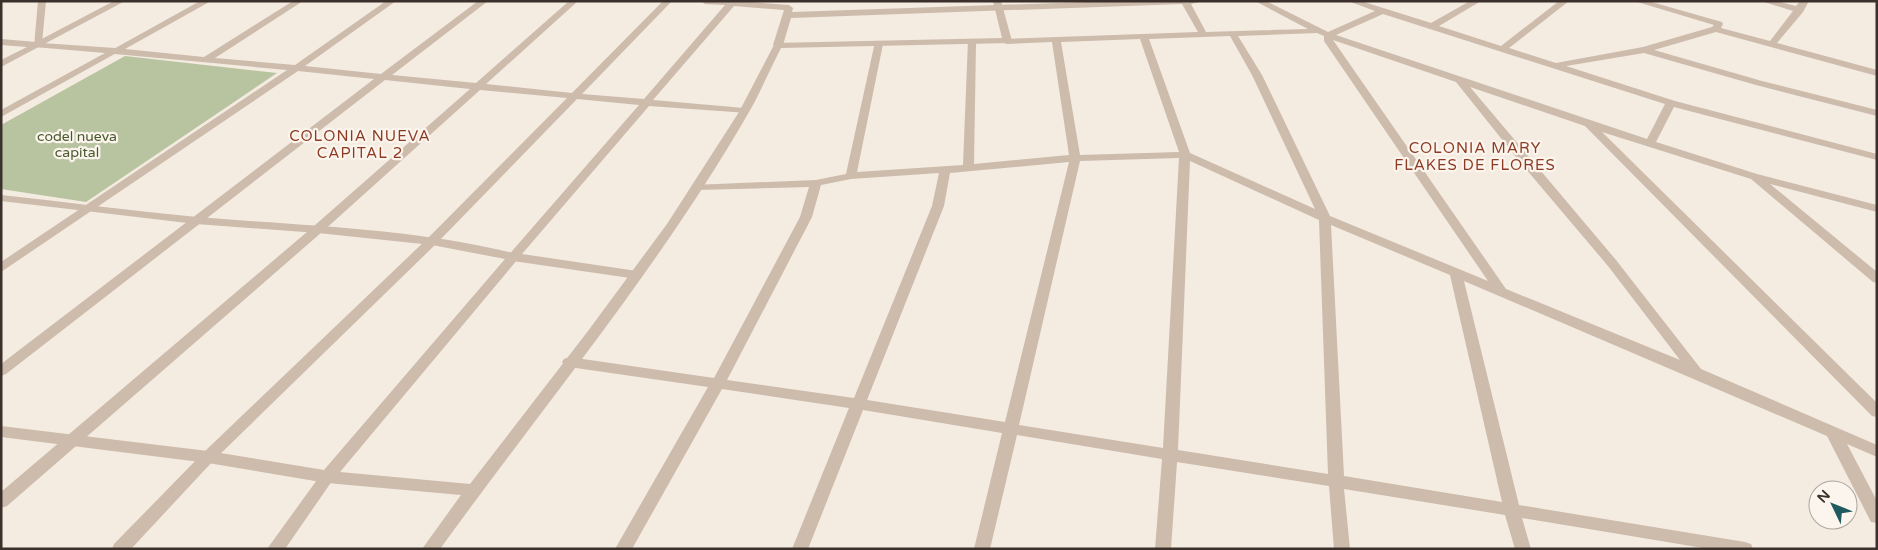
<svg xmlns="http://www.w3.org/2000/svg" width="1878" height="550" font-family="'Varela Round',sans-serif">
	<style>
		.green { fill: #b8c4a0 }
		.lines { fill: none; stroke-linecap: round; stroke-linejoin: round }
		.minor { fill: #cdbbac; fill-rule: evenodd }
		.tertiary { fill: #cdbbac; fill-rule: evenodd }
		.labels { text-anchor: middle; stroke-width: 4.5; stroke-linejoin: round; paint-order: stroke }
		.park-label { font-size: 14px; fill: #4a5a2e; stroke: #fbf5ee }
		.neighbourhood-label { font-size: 15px; letter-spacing: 1px; fill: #8c3b22; stroke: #fbf5ee }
	</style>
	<rect width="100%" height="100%" fill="#f4ebe1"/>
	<polygon class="green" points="125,56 277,73 86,202 1,189 1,125"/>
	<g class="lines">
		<g class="minor">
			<polygon points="114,1 125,1 1,67 1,60 27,47 1,45 1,39 36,42"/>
			<path d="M 200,1 L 211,1 L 125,49 L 204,57 L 293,1 L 303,1 L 215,58 L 295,65 L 386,1 L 396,1 L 305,66 L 381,74 L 478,1 L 488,1 L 392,75 L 476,83 L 569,1 L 578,1 L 486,84 L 572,93 L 663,1 L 672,1 L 582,94 L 644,99 L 725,5 L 705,4 L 701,1 L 738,1 L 789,5 L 793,8 L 792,12 L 1117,1 L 1203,1 L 1191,4 L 1206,32 L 1308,29 L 1255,1 L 1266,1 L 1328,32 L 1375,11 L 1348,1 L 1361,1 L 1431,23 L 1470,1 L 1481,1 L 1439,26 L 1501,46 L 1559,1 L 1569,1 L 1509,48 L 1556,63 L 1643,47 L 1712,27 L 1714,25 L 1634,1 L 1648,1 L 1722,22 L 1723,24 L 1721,28 L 1770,41 L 1793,11 L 1761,1 L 1776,1 L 1796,6 L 1800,1 L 1809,1 L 1803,12 L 1777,43 L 1877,70 L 1877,76 L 1716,32 L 1654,50 L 1762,81 L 1877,110 L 1877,116 L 1756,85 L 1644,53 L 1566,66 L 1675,101 L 1877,154 L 1877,160 L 1674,107 L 1656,142 L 1757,174 L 1877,205 L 1877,212 L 1770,184 L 1877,272 L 1877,283 L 1873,282 L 1751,179 L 1602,132 L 1877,403 L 1877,417 L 1872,416 L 1585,126 L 1470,87 L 1616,260 L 1701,369 L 1877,445 L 1877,457 L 1847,444 L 1877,501 L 1877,523 L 1871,522 L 1827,436 L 1464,281 L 1519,505 L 1745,542 L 1751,544 L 1753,549 L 1709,549 L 1522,518 L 1531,549 L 1515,549 L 1505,515 L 1344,489 L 1350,549 L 1334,549 L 1329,486 L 1177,462 L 1171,549 L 1155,549 L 1162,459 L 1017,435 L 990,549 L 974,549 L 1002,433 L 863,410 L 808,549 L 792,549 L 849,408 L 722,389 L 632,549 L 615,549 L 708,387 L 569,367 L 564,365 L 562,362 L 564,359 L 569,357 L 714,378 L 800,217 L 809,187 L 697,190 L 691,187 L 693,185 L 816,180 L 846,174 L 875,42 L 881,42 L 883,44 L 857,172 L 963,165 L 968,40 L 971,39 L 976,42 L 974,164 L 1069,155 L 1052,42 L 1007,44 L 1004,43 L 1004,39 L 1198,32 L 1182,4 L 791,18 L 783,45 L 778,48 L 773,45 L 784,10 L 734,6 L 653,100 L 744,108 L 748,109 L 748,113 L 649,106 L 522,254 L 637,271 L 641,272 L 643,275 L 641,278 L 637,279 L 513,261 L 507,257 L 639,105 L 577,99 L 436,244 L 213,461 L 131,549 L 112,549 L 114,544 L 203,453 L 428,238 L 567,98 L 480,90 L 322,232 L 7,506 L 1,508 L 1,492 L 314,226 L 470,89 L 385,80 L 6,374 L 1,376 L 1,364 L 374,79 L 298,71 L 1,272 L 1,262 L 287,70 L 115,54 L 110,51 ZM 1383,14 L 1665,104 L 1647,139 L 1336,35 ZM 1317,33 L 1324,36 L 1324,41 L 1488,281 L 1330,216 L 1262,75 L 1238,36 ZM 1230,36 L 1252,75 L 1315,209 L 1190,153 L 1149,39 ZM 1140,39 L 1179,152 L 1080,155 L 1061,42 ZM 1333,40 L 1456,82 L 1520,162 L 1608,266 L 1680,360 L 1506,289 ZM 1179,158 L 1163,448 L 1019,425 L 1080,161 ZM 1190,161 L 1319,220 L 1328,474 L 1178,450 ZM 1069,162 L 1005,422 L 867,400 L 944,206 L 950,173 ZM 939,173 L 932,206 L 854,398 L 727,380 L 812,217 L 821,185 L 851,179 ZM 1331,225 L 1450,275 L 1502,502 L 1344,476 Z"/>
			<polygon points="327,471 332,473 335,477 332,481 285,549 267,549 322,473"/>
		</g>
		<g class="tertiary">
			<polygon points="38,1 46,1 42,43 115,48 120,51 1,117 1,110 105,53 34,47"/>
			<path d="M 993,1 L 1001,1 L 1012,41 L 1010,43 L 781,48 C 770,69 761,91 749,112 C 660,267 544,405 440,549 L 422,549 L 461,495 L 327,483 L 208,463 L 1,437 L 1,426 L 208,451 L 324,470 L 505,259 L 432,245 L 318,233 L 196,224 L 1,201 L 1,195 C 67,202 132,211 197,217 C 304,226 413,228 517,254 L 519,257 L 517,260 L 340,472 L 470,484 L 588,331 L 667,224 L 739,112 L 775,43 L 1002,38 Z"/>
		</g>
	</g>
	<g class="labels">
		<g class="park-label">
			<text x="77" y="141">codel nueva<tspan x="77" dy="16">capital</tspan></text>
		</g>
		<g class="neighbourhood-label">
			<text x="360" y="141">COLONIA NUEVA<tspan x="360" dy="17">CAPITAL 2</tspan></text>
			<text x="1475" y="153">COLONIA MARY<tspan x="1475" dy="17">FLAKES DE FLORES</tspan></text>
		</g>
	</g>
	<rect width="1878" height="550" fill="none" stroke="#3b302b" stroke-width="5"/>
	<g transform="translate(1833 505) rotate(313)"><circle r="24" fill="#fbf5ee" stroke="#aea6a0"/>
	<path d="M0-4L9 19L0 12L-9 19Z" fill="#1f5a5e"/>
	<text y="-8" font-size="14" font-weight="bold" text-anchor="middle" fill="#3b302b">N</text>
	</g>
</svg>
